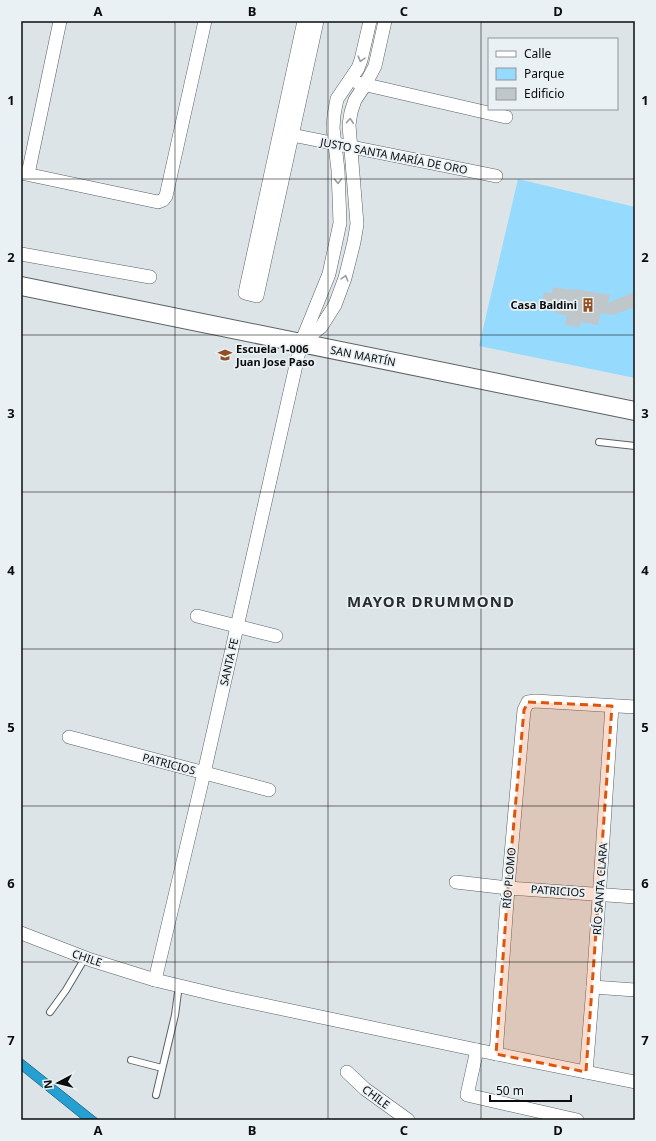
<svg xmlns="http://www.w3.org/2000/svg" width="656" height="1141" font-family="'Noto Sans',sans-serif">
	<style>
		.green { fill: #96dafd }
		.water { fill: #269fd1; stroke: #1e7396 }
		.building { fill: #c0c7ca }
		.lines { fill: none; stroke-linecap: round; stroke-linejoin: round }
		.service-casing { stroke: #5b6164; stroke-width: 8 }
		.minor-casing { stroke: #5b6164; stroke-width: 14 }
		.secondary-casing { stroke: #5b6164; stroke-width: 20 }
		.service { stroke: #fff; stroke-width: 6 }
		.minor { stroke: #fff; stroke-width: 13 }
		.secondary { stroke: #fff; stroke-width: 18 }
		.oneway { stroke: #9d9e9e }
		.marked { fill: #dd550c; fill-opacity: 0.2; stroke: #dd550c; stroke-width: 3; stroke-dasharray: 8 5; stroke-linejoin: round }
		.grid { fill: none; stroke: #0a0c0d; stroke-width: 1; stroke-opacity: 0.55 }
		.labels { text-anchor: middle; stroke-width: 3.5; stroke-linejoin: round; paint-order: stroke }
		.street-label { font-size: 11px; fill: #0a0c0d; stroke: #eaf1f4 }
		.poi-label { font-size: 11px; font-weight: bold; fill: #0a0c0d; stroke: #eaf1f4; text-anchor: end }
		.district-label { font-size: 15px; font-weight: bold; letter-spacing: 1px; fill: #282d30; stroke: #eaf1f4 }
		.neatline { fill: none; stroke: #0a0c0d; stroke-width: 1.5 }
		.grid-label { font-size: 13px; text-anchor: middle; font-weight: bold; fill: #0a0c0d }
	</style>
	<rect width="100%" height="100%" fill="#dde4e7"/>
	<polygon class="green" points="518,179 635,207 635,378 479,346"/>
	<polygon class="water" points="21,1058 99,1120 83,1120 21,1070"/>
	<polygon class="building" points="553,287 575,290 575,289 610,295 608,303 635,292 635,307 613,315 601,313 598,325 581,322 580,327 565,325 567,316 555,313 555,310 541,308 544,292 552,293"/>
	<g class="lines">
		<defs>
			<g id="service">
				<polyline points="599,442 635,446"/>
				<polyline points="50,1012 66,990 85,958"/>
				<polyline points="131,1060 162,1068"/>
				<polyline points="156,1095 175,1015 179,985"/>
			</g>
			<g id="minor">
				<polyline points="304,21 245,293 257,296 317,21"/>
				<polyline points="358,83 506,117"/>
				<polyline points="292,135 496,176"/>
				<polyline points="21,173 158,202 163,200 166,196 205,21"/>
				<polyline points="28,174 60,21"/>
				<polyline points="21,254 150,277"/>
				<polyline points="302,342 321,327 335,305 345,278 354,242 357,224 349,125 351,112 355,100 365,85 375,66 385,21"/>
				<polyline points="197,616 276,636"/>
				<polyline points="69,737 269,790"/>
				<polyline points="456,882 508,888 635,897"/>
				<polyline points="21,933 91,960 155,980 226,997 477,1050 635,1082"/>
				<polyline points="155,980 204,773 301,343 329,274 340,223 338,170 333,128 334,115 337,99 358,68 361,60 370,21"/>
				<polyline points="593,987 635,990"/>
				<polyline points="477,1050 467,1095 577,1120"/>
				<polyline points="496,1054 508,888 524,710 528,702 535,701 635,707"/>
				<polyline points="347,1072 365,1089 408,1120"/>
				<polyline points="586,1072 593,987 612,706"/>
			</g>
			<polyline id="secondary" points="21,286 635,411"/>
		</defs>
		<use href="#service" class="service-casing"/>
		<use href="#minor" class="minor-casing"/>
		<use href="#secondary" class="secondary-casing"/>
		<use href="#service" class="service"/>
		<use href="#minor" class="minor"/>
		<use href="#secondary" class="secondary"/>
	</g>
	<defs><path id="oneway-chevron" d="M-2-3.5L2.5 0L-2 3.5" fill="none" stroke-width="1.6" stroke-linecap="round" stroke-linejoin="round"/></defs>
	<g class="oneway">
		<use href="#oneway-chevron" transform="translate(361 59) rotate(106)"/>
		<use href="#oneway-chevron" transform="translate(350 121) rotate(-85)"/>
		<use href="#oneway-chevron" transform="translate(338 181) rotate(88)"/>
		<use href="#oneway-chevron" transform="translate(345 278) rotate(-73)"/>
	</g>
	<path class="marked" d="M 528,702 L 612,706 L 586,1072 L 496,1054 L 508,888 L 524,710 Z"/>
	<path class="grid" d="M 175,21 L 175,1120M 328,21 L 328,1120M 481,21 L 481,1120M 21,179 L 635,179M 21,335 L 635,335M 21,492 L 635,492M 21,649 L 635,649M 21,806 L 635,806M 21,962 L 635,962"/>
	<defs>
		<symbol id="building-bare" viewBox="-9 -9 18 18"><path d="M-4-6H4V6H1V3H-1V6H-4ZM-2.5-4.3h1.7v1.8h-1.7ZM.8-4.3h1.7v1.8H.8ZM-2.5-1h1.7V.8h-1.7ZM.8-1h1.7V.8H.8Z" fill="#934f21" stroke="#eaf1f4" stroke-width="2.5" paint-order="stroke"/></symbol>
		<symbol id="school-bare" viewBox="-9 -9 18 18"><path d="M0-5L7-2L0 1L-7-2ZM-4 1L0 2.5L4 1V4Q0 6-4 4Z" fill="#934f21" stroke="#eaf1f4" stroke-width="2.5" paint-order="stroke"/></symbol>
	</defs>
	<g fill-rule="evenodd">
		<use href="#building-bare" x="578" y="295" width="20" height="20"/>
		<use href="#school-bare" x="215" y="345" width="20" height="20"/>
	</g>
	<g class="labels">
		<g class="street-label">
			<text transform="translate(394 156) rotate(11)" y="4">JUSTO SANTA MARÍA DE ORO</text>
			<text transform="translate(363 356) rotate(11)" y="4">SAN MARTÍN</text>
			<text transform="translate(229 662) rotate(-77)" y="4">SANTA FE</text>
			<text transform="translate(169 764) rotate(15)" y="4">PATRICIOS</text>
			<text transform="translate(509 878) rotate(-85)" y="4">RÍO PLOMO</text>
			<text transform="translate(600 889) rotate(-86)" y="4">RÍO SANTA CLARA</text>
			<text transform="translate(558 891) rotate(4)" y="4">PATRICIOS</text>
			<text transform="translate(87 958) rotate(19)" y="4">CHILE</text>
			<text transform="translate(376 1097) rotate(37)" y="4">CHILE</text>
		</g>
		<g class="poi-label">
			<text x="577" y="309">Casa Baldini</text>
			<text x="236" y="353" text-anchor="start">Escuela 1-006<tspan x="236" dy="13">Juan Jose Paso</tspan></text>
		</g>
		<g class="district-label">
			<text x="431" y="607">MAYOR DRUMMOND</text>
		</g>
	</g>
	<rect width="656" height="1141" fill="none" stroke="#eaf1f4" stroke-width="44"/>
	<rect x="488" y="38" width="130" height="72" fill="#eaf1f4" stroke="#909598"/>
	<rect x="496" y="51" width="20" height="6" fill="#ffffff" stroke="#909598"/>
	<text x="524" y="58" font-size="12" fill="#0a0c0d">Calle</text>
	<rect x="496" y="68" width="20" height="12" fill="#96dafd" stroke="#909598"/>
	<text x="524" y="78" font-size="12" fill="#0a0c0d">Parque</text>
	<rect x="496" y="88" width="20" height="12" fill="#c0c7ca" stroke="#909598"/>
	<text x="524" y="98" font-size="12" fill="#0a0c0d">Edificio</text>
	<g transform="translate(58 1083) rotate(263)" stroke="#eaf1f4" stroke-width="3" paint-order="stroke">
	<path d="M0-3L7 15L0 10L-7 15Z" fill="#0a0c0d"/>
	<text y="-6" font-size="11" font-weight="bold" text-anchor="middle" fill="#0a0c0d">N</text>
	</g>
	<path d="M490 1095v6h81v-6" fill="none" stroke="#0a0c0d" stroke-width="2"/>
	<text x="496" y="1095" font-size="12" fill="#0a0c0d" stroke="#eaf1f4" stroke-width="3" paint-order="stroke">50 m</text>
	<rect x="22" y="22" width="612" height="1097" class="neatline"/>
	<g class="grid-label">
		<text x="98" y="16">A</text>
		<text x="252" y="16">B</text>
		<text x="404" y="16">C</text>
		<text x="558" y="16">D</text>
		<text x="11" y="105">1</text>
		<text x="645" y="105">1</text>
		<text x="11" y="262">2</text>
		<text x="645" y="262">2</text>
		<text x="11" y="418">3</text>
		<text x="645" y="418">3</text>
		<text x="11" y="575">4</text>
		<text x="645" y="575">4</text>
		<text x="11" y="732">5</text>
		<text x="645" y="732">5</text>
		<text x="11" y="888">6</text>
		<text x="645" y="888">6</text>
		<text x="11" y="1045">7</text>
		<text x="645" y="1045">7</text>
		<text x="98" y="1135">A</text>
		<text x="252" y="1135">B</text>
		<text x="404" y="1135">C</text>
		<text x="558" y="1135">D</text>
	</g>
</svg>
